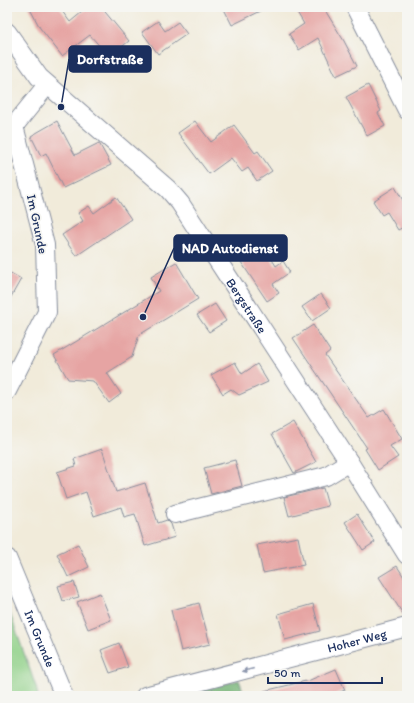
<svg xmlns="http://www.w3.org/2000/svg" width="414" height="703" font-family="Itim,sans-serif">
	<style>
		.green { fill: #8fd087; stroke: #558072 }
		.forest { fill: #73b274; stroke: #477069 }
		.building { fill: #e6a4a3 }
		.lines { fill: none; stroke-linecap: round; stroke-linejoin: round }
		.minor-casing { stroke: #868d9c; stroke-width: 20 }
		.minor { stroke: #fff; stroke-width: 18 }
		.oneway { fill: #8d97ae }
		.labels { text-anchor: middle; stroke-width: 3.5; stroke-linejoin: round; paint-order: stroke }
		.street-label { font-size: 13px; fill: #1b2f5e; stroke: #f6f6f2 }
		.leader { fill: none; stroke: #1b2f5e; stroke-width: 1.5 }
		.callout-dot { fill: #1b2f5e; stroke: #f6f6f2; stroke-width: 1.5 }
		.callout { fill: #1b2f5e; stroke: #1b2f5e; stroke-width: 1.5 }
		.callout-label { font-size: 14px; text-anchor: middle; font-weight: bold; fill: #fff }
	</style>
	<rect width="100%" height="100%" fill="#f6f6f2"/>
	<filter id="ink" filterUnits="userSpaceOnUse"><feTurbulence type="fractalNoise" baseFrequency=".025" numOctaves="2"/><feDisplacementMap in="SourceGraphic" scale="8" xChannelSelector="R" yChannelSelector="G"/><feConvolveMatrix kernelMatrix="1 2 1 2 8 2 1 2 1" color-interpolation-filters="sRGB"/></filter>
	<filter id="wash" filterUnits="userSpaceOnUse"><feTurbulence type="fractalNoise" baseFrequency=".012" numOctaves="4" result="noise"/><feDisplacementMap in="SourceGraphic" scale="16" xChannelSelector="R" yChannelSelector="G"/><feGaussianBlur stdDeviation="0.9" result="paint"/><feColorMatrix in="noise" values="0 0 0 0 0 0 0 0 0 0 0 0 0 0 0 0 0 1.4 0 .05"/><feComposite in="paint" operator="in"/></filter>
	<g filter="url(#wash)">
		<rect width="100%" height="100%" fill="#f1ebda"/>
		<polygon class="green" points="7,605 36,687 38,696 7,696"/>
		<polygon class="forest" points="239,680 245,696 180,696"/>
		<g id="blocks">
			<g class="building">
				<polygon points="29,7 59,7 70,22 88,7 101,7 129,41 109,57 90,35 62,56 40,28"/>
				<polygon points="223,7 269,7 232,25"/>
				<polygon points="294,7 323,7 344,41 357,66 336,76 318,38 299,50 289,34 304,24"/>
				<polygon points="158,21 165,31 178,22 187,34 158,54 142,32"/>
				<polygon points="368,85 381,111 378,113 385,126 367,136 346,97"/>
				<polygon points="57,121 75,155 99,143 111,165 63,188 46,153 41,156 31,136"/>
				<polygon points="195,121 211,142 234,125 255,153 258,151 272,171 257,181 248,168 242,172 231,158 209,174 178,133"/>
				<polygon points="395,187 407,207 407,225 398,230 387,212 382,215 373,201"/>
				<polygon points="116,197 131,219 76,256 62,235 83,221 78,213 89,206 94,213"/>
				<polygon points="265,248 276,266 283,261 290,272 273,284 279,293 267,301 241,262"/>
				<polygon points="176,262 198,299 139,335 132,357 107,373 121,394 109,403 93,381 68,379 54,355 159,291 151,277"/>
				<polygon points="7,271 21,279 7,304"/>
				<polygon points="321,294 331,308 312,321 302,307"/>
				<polygon points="215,304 226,321 209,332 197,315"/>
				<polygon points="313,325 330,351 325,355 369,418 384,409 402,439 390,446 398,457 378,470 365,449 367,448 293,338"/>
				<polygon points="235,362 242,374 257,364 268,382 239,395 231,389 223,394 211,375"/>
				<polygon points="293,422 316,462 294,473 272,434"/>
				<polygon points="102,449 116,492 145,483 158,523 167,520 171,524 175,537 145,546 135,514 124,517 121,507 94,516 86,492 66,499 57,472 76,466 74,459"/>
				<polygon points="235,460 242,486 211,494 204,468"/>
				<polygon points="323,488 328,506 289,516 284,497"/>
				<polygon points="357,514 375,542 363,550 345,522"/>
				<polygon points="298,537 304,565 263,573 257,545"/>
				<polygon points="78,544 89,567 68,577 57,554"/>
				<polygon points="397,566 407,582 407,617 405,617 379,577"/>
				<polygon points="74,582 79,597 63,601 58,586"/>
				<polygon points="100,593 111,620 88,629 77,602"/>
				<polygon points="199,603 210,644 181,651 171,610"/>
				<polygon points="313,604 320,631 285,640 278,614"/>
				<polygon points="119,643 128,667 110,673 101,650"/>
				<polygon points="336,669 345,690 331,696 264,696 264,691 310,680"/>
			</g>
		</g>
	</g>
	<g filter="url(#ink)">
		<use href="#blocks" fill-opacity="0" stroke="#868d9c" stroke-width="1"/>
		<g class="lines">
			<defs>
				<g id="minor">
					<polyline points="355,7 407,110"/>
					<path id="s1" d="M 7,32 L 39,77 L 168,189 L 180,203 L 349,462 L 407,555"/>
					<polyline points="7,391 47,312 45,245 14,126 47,85"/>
					<polyline points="175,514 326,476 349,462"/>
					<path id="s2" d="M 7,558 L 64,696"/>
					<path id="s3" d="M 145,696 L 407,627"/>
				</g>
			</defs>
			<use href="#minor" class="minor-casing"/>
			<use href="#minor" class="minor"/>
		</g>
		<defs><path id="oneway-solid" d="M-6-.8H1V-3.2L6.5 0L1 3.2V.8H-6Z"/></defs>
		<use class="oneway" href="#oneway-solid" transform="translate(248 670) rotate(165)"/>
	</g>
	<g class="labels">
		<g class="street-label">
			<text transform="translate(38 224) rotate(78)" y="5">Im Grunde</text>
			<text dy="5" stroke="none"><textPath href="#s1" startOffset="367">Bergstraße</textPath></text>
			<text dy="5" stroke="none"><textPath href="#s2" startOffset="87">Im Grunde</textPath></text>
			<text dy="5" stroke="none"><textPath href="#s3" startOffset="219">Hoher Weg</textPath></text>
		</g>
	</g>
	<path class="leader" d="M61 107L69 59M143 317L174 248"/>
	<g class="callout-dot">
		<circle cx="61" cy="107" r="4"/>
		<circle cx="143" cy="317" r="4"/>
	</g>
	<g class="callout">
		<rect x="69" y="46" width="82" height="26" rx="4"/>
		<rect x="174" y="235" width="113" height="26" rx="4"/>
	</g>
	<g class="callout-label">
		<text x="110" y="64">Dorfstraße</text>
		<text x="230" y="253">NAD Autodienst</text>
	</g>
	<rect width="414" height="703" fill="none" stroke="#f6f6f2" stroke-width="24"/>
	<path d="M268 677v6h114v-6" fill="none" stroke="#1b2f5e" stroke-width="2"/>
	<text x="274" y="677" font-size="12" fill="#1b2f5e" stroke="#f6f6f2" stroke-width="3" paint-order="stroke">50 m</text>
</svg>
